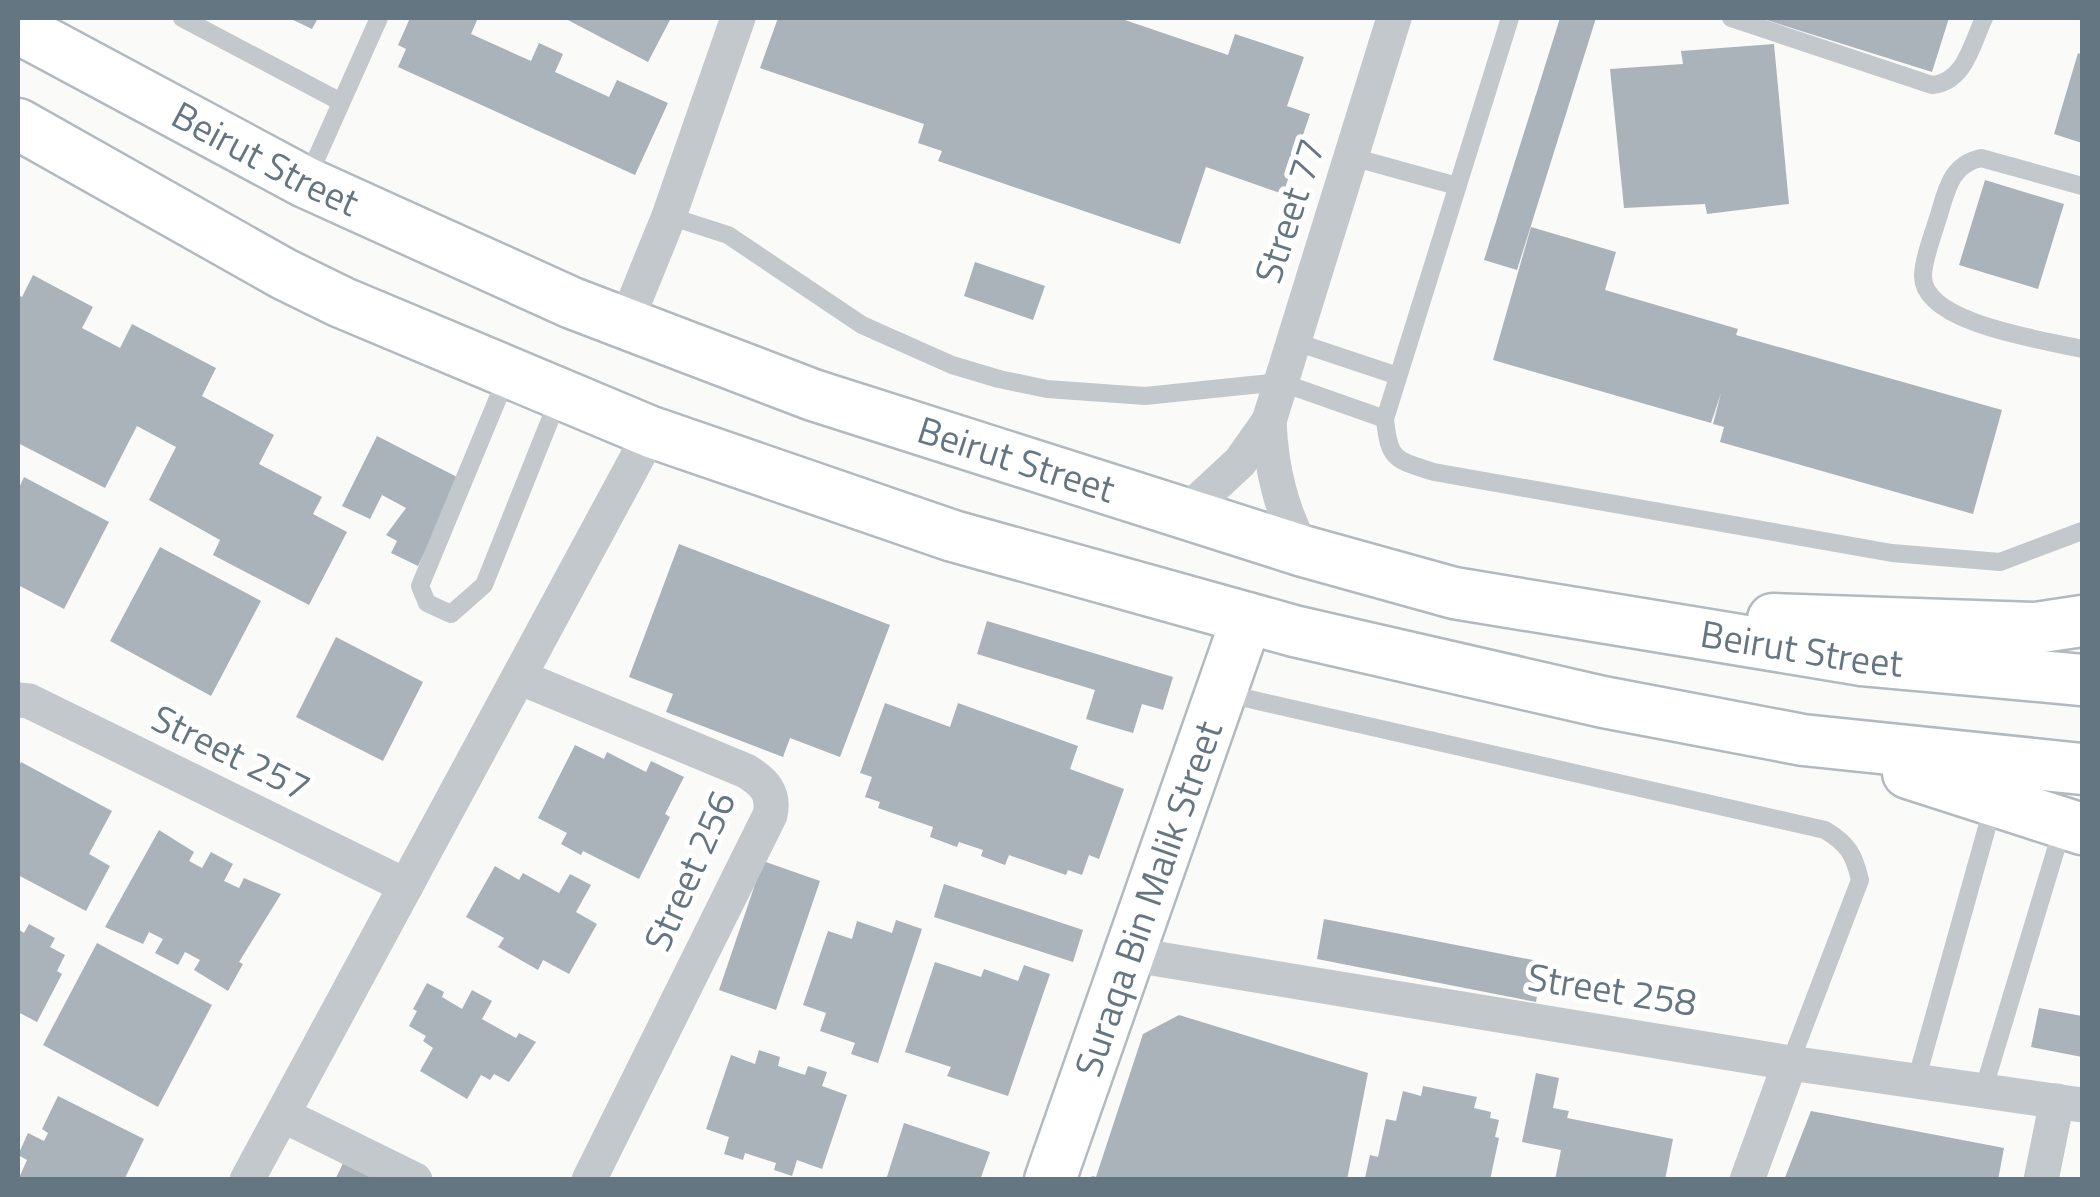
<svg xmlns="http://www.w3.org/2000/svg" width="2100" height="1197" font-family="'Titillium Web',sans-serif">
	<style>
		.building { fill: #aab3b9 }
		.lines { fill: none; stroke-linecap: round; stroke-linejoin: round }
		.secondary-casing { stroke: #b3babf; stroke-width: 55 }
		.lane { stroke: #c3c8cc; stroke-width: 18 }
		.street { stroke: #c3c8cc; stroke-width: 35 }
		.secondary { stroke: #fff; stroke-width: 50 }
		.labels { text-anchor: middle; stroke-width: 10; stroke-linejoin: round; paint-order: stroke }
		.street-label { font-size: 38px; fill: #657683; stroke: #fff }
	</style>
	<rect width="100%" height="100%" fill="#fafaf8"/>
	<g class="building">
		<polygon points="289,18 318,18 312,29"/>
		<polygon points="410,18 478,18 471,34 531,61 539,43 563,54 555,72 609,97 617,80 668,103 635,175 398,67 406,49 398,45"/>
		<polygon points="564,18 671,18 648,62"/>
		<polygon points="778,18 1119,18 1228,55 1235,34 1304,57 1287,106 1310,114 1283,194 1206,167 1180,244 938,161 942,151 918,143 924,124 760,68"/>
		<polygon points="1560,18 1596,18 1517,270 1484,260"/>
		<polygon points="1760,18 1949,18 1932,72"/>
		<polygon points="1774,44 1789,204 1707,214 1705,204 1624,208 1610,69 1683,64 1681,51"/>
		<polygon points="2078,53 2082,55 2082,143 2054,134"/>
		<polygon points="1985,180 2064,204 2038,289 1959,265"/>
		<polygon points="1531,227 1616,252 1605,290 1738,329 1736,335 2002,410 1973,514 1720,442 1724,427 1713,424 1721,393 1711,423 1493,360"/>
		<polygon points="975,262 1045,286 1033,320 964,296"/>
		<polygon points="33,275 93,307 82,328 120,348 132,324 216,368 202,396 274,435 259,464 322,497 313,514 347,532 309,605 213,555 220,540 149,500 176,447 137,426 105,488 18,443 18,295 22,297"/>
		<polygon points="377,436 461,479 418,566 391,553 397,541 386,535 406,508 382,495 370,519 342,506"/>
		<polygon points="24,477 109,522 64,609 18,585 18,490"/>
		<polygon points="679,544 890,625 840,757 790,738 783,757 666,712 673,694 629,677"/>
		<polygon points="160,547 261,601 211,696 110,641"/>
		<polygon points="987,621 1173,677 1163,710 1142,704 1133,733 1086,719 1095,690 977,654"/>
		<polygon points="336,637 423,682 383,761 296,717"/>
		<polygon points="885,703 950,727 958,703 1078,746 1070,769 1124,789 1099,859 1089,855 1082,875 1068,870 1066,875 1009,855 1005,865 981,856 983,850 959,842 957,847 930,837 933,827 878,808 880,802 865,797 872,777 860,773"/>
		<polygon points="575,745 604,759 607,752 646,772 651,761 684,777 665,814 670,817 639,879 583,851 581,855 561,844 567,833 538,818"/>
		<polygon points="21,762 112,811 89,854 110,866 86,911 18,875 18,769"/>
		<polygon points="159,830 194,852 189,861 202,868 211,852 233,864 224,881 239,888 244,878 281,894 239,962 243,964 228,991 194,970 200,960 185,952 178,965 155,953 163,939 149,932 143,944 105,927"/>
		<polygon points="763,861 820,881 776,1010 719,990"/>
		<polygon points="495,866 519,880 523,873 559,893 570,874 591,885 576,912 597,924 569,974 543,960 538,970 498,947 504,938 466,917"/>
		<polygon points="944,884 1083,930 1073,962 934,917"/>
		<polygon points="1324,919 1543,962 1536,1002 1317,959"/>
		<polygon points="896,920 922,929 878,1063 851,1054 855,1043 820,1031 826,1013 803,1005 828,931 852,939 857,921 892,933"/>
		<polygon points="29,924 55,938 50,947 65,955 57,971 62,974 37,1022 18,1012 18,929 24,933"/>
		<polygon points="97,943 212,1005 158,1107 43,1045"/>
		<polygon points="935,962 981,977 984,969 1018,981 1024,965 1050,974 1008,1096 947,1076 951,1067 905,1052"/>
		<polygon points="427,983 444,992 442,997 462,1009 472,990 492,1001 482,1019 516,1038 519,1033 536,1042 509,1082 494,1074 490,1080 481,1075 467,1099 420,1071 433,1048 423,1041 426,1036 409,1026 417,1011 413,1009"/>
		<polygon points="2039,1008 2082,1016 2082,1057 2031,1047"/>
		<polygon points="1179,1015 1368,1073 1347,1180 1090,1180 1092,1176 1096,1177 1143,1034"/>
		<polygon points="759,1050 780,1057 778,1066 805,1075 808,1066 827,1072 822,1086 847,1095 822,1169 797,1160 792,1176 774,1170 776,1163 745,1153 743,1160 724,1154 729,1137 706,1129 731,1055 755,1064"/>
		<polygon points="1536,1073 1559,1078 1553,1108 1569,1111 1567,1118 1673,1139 1665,1180 1555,1180 1561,1150 1522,1142"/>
		<polygon points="1423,1086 1477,1097 1474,1108 1491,1112 1490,1118 1499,1120 1495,1137 1499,1138 1490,1180 1365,1178 1370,1155 1378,1157 1386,1119 1396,1121 1403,1091 1421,1096"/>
		<polygon points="58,1096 144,1139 124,1180 18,1180 27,1160 18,1155 28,1133 44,1141 48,1133 42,1129"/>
		<polygon points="1811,1111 2004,1148 1998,1180 1784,1180"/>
		<polygon points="904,1123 990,1152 980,1180 886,1180"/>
		<polygon points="346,1157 390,1180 335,1180"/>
	</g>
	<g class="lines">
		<defs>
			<g id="secondary">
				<path id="s1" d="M 18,28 L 305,182 L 572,303 L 813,395 L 1303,551 L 1454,593 L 1862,660 L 2082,680"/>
				<polyline points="18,124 284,274 341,302 651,432 953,536 1294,631 1603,702 1803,740 2082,769"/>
				<polyline points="1773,619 2035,628 2082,621"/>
				<polyline points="1908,773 2082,829"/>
				<path id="s2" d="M 1050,1180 L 1247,618"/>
			</g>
		</defs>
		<use href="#secondary" class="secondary-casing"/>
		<g class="lane">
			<polyline points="182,18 341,102"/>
			<path d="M 1510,18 L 1385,419 C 1389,461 1396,460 1434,472 L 1892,553 L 2000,562 L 2082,531"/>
			<path d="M 1731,18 L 1932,85 C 1965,82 1972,44 1984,18"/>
			<polyline points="1352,157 1457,186"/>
			<polyline points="308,177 379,18"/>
			<path d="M 2082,186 L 1981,158 C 1954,164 1948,184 1941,208 C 1936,227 1923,258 1923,276 C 1923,324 2045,340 2082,349"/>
			<polyline points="669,216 728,235 862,325 952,365 999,379 1047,389 1145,396 1280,382 1385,419"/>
			<polyline points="1293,341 1398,376"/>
			<polyline points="508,374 420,586 427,603 451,614 484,585 560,395"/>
			<path d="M 1223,693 L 1825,830 C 1848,844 1854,854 1860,880 L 1790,1063"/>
			<polyline points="1916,1081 1993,806"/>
			<polyline points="1983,1091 2063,826"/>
		</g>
		<g class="street">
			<polyline points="626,322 669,216 738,18"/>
			<polyline points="1185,513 1240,462 1269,421"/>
			<path d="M 1303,551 C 1281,509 1271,469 1269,421 L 1394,18"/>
			<path d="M 519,677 L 746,771 C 764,782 775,793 770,815 L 589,1180"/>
			<polyline points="18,700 29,701 406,886"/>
			<polyline points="1128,954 1790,1063 2082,1105"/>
			<polyline points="283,1115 415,1180"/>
			<polyline points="247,1180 651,432"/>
			<polyline points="1747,1180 1790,1063"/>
			<polyline points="2041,1180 2057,1101"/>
		</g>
		<use href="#secondary" class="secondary"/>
	</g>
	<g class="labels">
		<g class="street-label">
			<text dy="13" stroke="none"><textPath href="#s1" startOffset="280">Beirut Street</textPath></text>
			<text transform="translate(1290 211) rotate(-72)" y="13">Street 77</text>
			<text dy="13" stroke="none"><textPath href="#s1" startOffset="1090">Beirut Street</textPath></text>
			<text dy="13" stroke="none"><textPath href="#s1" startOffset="1900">Beirut Street</textPath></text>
			<text transform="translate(231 753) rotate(26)" y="13">Street 257</text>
			<text transform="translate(690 871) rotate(-66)" y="13">Street 256</text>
			<text dy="13" stroke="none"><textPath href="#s2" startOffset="298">Suraqa Bin Malik Street</textPath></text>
			<text transform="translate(1612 990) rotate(9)" y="13">Street 258</text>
		</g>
	</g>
	<rect width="2100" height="1197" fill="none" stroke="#657683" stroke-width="40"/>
</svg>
